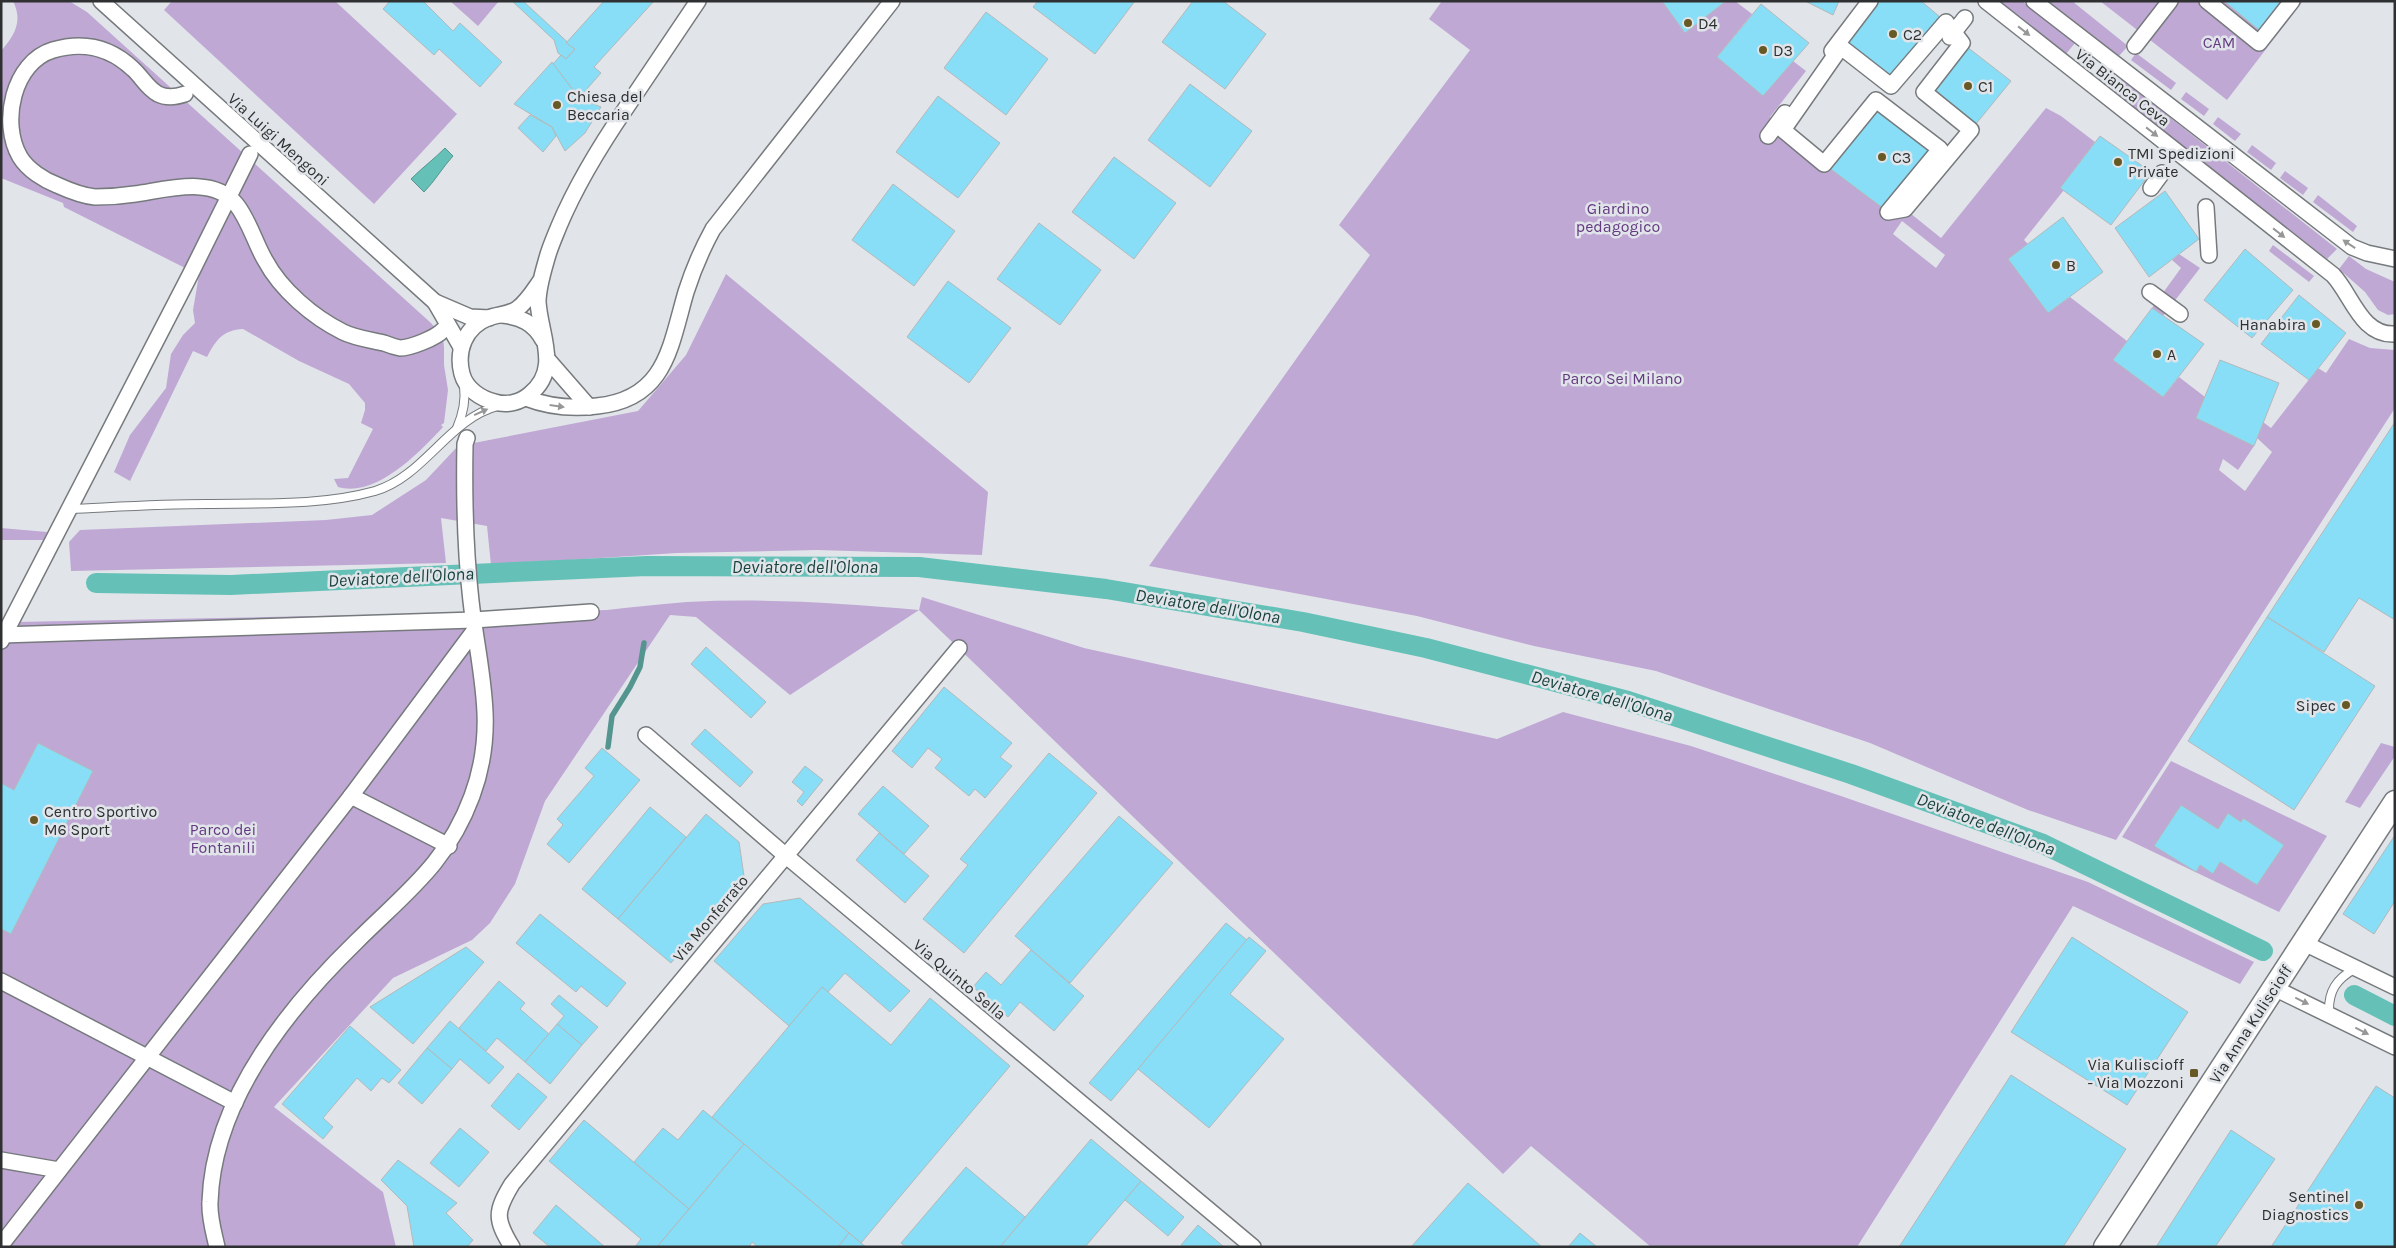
<svg xmlns="http://www.w3.org/2000/svg" width="2396" height="1248" font-family="Karla,sans-serif">
	<style>
		.green { fill: #c0a8d5; fill-rule: evenodd }
		.water { fill: #65c1b7; stroke: #54968f }
		.lines { fill: none; stroke-linecap: round; stroke-linejoin: round }
		.stream { stroke: #54968f; stroke-width: 5.5 }
		.canal { stroke: #65c1b7; stroke-width: 20 }
		.building { fill: #88def6; stroke: #b3b9bb }
		.lane-casing { stroke: #767a7d; stroke-width: 10 }
		.street-casing { stroke: #767a7d; stroke-width: 18 }
		.secondary-casing { stroke: #767a7d; stroke-width: 25 }
		.lane { stroke: #fff; stroke-width: 8 }
		.street { stroke: #fff; stroke-width: 15 }
		.secondary { stroke: #fff; stroke-width: 22 }
		.oneway { fill: #969898 }
		.poi-dot { fill: #665926; stroke: #e1e5e9; stroke-width: 2 }
		.labels { text-anchor: middle; stroke-width: 5; stroke-linejoin: round; paint-order: stroke }
		.poi-label { font-size: 16px; fill: #2e3031; stroke: #e1e5e9; text-anchor: start }
		.park-label { font-size: 16px; fill: #633a81; stroke: #e1e5e9 }
		.street-label { font-size: 16px; fill: #2e3031; stroke: #e1e5e9 }
		.water-label { font-size: 18px; font-style: italic; fill: #18433f; stroke: #e1e5e9 }
	</style>
	<rect width="100%" height="100%" fill="#e1e5e9"/>
	<g class="green">
		<path d="M 13,1 L 69,1 L 87,12 L 431,323 L 443,337 L 444,347 L 444,365 L 448,390 L 444,423 L 441,425 L 443,427 C 420,452 376,498 338,487 L 334,479 L 348,478 L 373,429 L 361,423 L 365,410 L 365,403 L 349,384 L 299,361 L 243,329 C 223,330 216,340 207,357 L 193,351 L 130,481 L 114,472 L 130,435 L 166,388 L 171,354 L 183,335 L 195,323 L 193,310 L 199,275 L 64,207 L 63,203 L 1,178 L 1,51 C 15,35 23,21 13,1 Z"/>
		<polygon points="172,1 335,1 457,114 374,204 164,10"/>
		<polygon points="450,1 499,1 478,26"/>
		<path d="M 1442,1 L 1662,1 L 1685,33 L 1726,1 L 1735,1 L 1752,14 L 1717,57 L 1763,95 L 1793,61 L 1806,71 L 1770,117 L 1783,130 L 1905,209 L 1941,238 L 2046,108 L 2061,116 L 2095,142 L 2061,187 L 2064,190 L 2024,240 L 2028,244 L 2009,259 L 2048,313 L 2070,297 L 2127,341 L 2113,360 L 2163,397 L 2179,377 L 2205,397 L 2196,418 L 2254,446 L 2238,470 L 2223,459 L 2219,470 L 2245,491 L 2272,452 L 2257,438 L 2263,422 L 2271,428 L 2318,368 L 2326,373 L 2349,339 L 2370,348 L 2395,350 L 2395,408 L 2116,840 L 2028,810 L 1870,743 L 1656,671 L 1534,646 L 1417,616 L 1149,566 L 1370,255 L 1339,225 L 1470,50 L 1429,19 ZM 1902,221 L 1945,255 L 1936,268 L 1893,234 Z"/>
		<polygon points="1997,1 2022,1 2075,43 2066,54"/>
		<polygon points="2045,1 2072,1 2128,46 2118,57"/>
		<polygon points="2100,1 2303,1 2227,100"/>
		<polygon points="2136,53 2176,83 2171,90 2131,60"/>
		<polygon points="2121,79 2337,249 2327,259 2111,91"/>
		<polygon points="2186,92 2209,109 2204,116 2181,99"/>
		<polygon points="2218,117 2241,134 2235,141 2213,124"/>
		<polygon points="2252,145 2276,163 2271,170 2247,152"/>
		<polygon points="2285,171 2308,188 2303,195 2280,178"/>
		<polygon points="2318,195 2357,226 2353,232 2313,202"/>
		<polygon points="2273,245 2314,276 2309,282 2269,251"/>
		<polygon points="2179,254 2200,268 2163,316 2152,308 2181,268 2172,260"/>
		<polygon points="2349,256 2366,269 2395,282 2395,314 2388,315 2378,310 2365,292 2339,269"/>
		<polygon points="726,274 988,492 982,555 817,550 677,553 491,565 487,526 441,518 446,563 71,571 69,542 80,530 326,520 372,515 426,480 458,446 638,411 686,355"/>
		<polygon points="1,528 47,532 45,540 1,540"/>
		<path d="M 922,597 L 1084,648 L 1497,739 L 1563,712 L 1691,746 L 1841,796 L 2088,882 L 2254,962 L 2240,984 L 2073,906 L 1857,1247 L 1651,1247 L 1531,1146 L 1503,1174 L 919,610 L 790,695 L 696,617 L 670,615 L 545,801 L 515,884 L 490,923 L 472,940 L 393,978 L 274,1107 L 383,1192 L 396,1247 L 1,1247 L 1,652 L 16,622 L 607,610 C 633,607 660,604 687,602 C 764,598 842,603 919,610 Z"/>
		<polygon points="2381,743 2395,747 2395,756 2360,808 2345,802"/>
		<polygon points="2171,761 2327,836 2279,912 2122,837"/>
	</g>
	<path class="water" d="M 445,148 L 453,156 C 442,168 435,181 424,192 L 411,179 C 423,167 433,160 445,148 Z"/>
	<g class="lines">
		<polyline class="stream" points="608,747 612,716 630,687 640,667 644,643"/>
		<g class="canal">
			<polyline points="96,583 231,585 647,566 919,567 1106,589 1303,622 1426,648 1628,701 1851,774 2043,844 2263,951"/>
			<polyline points="2354,995 2395,1016"/>
		</g>
	</g>
	<g class="building">
		<polygon points="390,1 423,1 453,31 460,23 502,62 480,87 439,49 434,55 383,9"/>
		<polygon points="512,1 523,1 575,49 566,59 558,53 554,40"/>
		<polygon points="604,1 654,1 594,67 601,73 579,98 553,64 561,55 566,59 575,49 566,43"/>
		<polygon points="1038,1 1135,1 1095,54 1033,7"/>
		<polygon points="1193,1 1223,1 1266,34 1225,89 1162,42"/>
		<polygon points="1662,1 1726,1 1685,33"/>
		<polygon points="1805,1 1839,1 1833,15"/>
		<polygon points="1878,1 1921,1 1946,22 1891,86 1841,47"/>
		<polygon points="2224,1 2281,1 2259,30"/>
		<polygon points="1761,4 1809,43 1763,96 1717,57"/>
		<polygon points="986,12 1048,59 1006,115 944,68"/>
		<polygon points="1962,43 2011,81 1971,130 1924,92"/>
		<polygon points="552,62 579,98 601,107 585,133 565,151 552,127 514,104"/>
		<polygon points="1190,84 1252,131 1210,187 1148,140"/>
		<polygon points="938,96 1000,143 958,198 896,152"/>
		<polygon points="1876,100 1940,149 1888,212 1824,164"/>
		<polygon points="530,115 552,127 556,136 543,152 518,128"/>
		<polygon points="2100,136 2151,172 2111,225 2060,188"/>
		<polygon points="1114,157 1176,203 1134,259 1072,212"/>
		<polygon points="893,184 955,231 914,286 852,240"/>
		<polygon points="2165,191 2199,239 2149,277 2115,228"/>
		<polygon points="2063,217 2103,272 2048,313 2008,259"/>
		<polygon points="1039,223 1101,270 1060,325 997,279"/>
		<polygon points="2245,249 2293,290 2252,338 2204,300"/>
		<polygon points="948,281 1011,328 969,383 907,337"/>
		<polygon points="2299,295 2346,333 2309,380 2261,344"/>
		<polygon points="2152,308 2204,344 2163,397 2113,360"/>
		<polygon points="2220,360 2279,383 2254,446 2196,418"/>
		<polygon points="2395,422 2395,620 2359,598 2324,652 2267,617"/>
		<polygon points="2267,617 2375,686 2294,810 2188,741"/>
		<polygon points="706,647 766,702 751,718 691,664"/>
		<polygon points="944,687 1012,743 1000,757 1012,766 985,798 975,789 969,796 935,768 942,759 928,748 912,768 892,751"/>
		<polygon points="705,729 753,772 740,787 691,744"/>
		<polygon points="38,743 93,771 11,934 1,929 1,783 14,790"/>
		<polygon points="602,748 640,780 569,863 547,844 563,825 557,819 594,776 585,768"/>
		<polygon points="1049,753 1097,793 964,953 923,919 968,865 960,859"/>
		<polygon points="805,766 823,780 802,806 797,801 804,792 792,782"/>
		<polygon points="883,786 929,826 904,854 858,814"/>
		<polygon points="2181,805 2218,829 2228,813 2241,822 2243,818 2284,845 2257,885 2220,862 2213,874 2200,865 2196,872 2154,846"/>
		<polygon points="650,807 686,837 618,919 582,889"/>
		<polygon points="706,814 739,842 744,876 671,963 618,919"/>
		<polygon points="1119,816 1173,863 1070,983 1015,936"/>
		<polygon points="879,833 929,876 905,903 856,860"/>
		<polygon points="2395,835 2395,901 2374,934 2343,914"/>
		<polygon points="800,898 910,991 890,1012 845,973 828,992 822,987 789,1026 714,961 763,904"/>
		<polygon points="540,914 626,983 607,1007 581,986 576,992 516,943"/>
		<polygon points="1226,923 1247,940 1111,1101 1089,1083"/>
		<polygon points="1249,937 1266,951 1230,994 1284,1039 1209,1128 1138,1069"/>
		<polygon points="2072,937 2188,1012 2127,1105 2011,1032"/>
		<polygon points="466,947 484,962 413,1044 370,1007"/>
		<polygon points="1031,950 1084,996 1054,1031 1020,1002 1008,1017 973,987 986,972 1001,985"/>
		<polygon points="499,981 525,1003 520,1009 549,1034 525,1062 497,1038 486,1051 459,1028"/>
		<polygon points="822,987 891,1045 930,998 1010,1066 861,1243 712,1117"/>
		<polygon points="559,995 598,1027 582,1045 557,1024 564,1016 551,1004"/>
		<polygon points="450,1021 504,1067 489,1084 460,1059 452,1069 427,1048"/>
		<polygon points="557,1024 582,1045 550,1084 525,1062"/>
		<polygon points="350,1026 401,1070 389,1083 382,1078 371,1091 357,1078 323,1118 333,1127 323,1139 282,1104"/>
		<polygon points="427,1048 452,1069 422,1104 398,1083"/>
		<polygon points="518,1073 547,1097 519,1130 491,1106"/>
		<polygon points="2011,1075 2126,1149 2063,1247 1899,1247"/>
		<polygon points="2376,1086 2395,1098 2395,1247 2271,1247"/>
		<polygon points="703,1110 744,1144 689,1209 634,1162 663,1128 678,1140"/>
		<polygon points="584,1120 689,1209 657,1247 635,1247 641,1239 549,1161"/>
		<polygon points="460,1128 489,1152 459,1187 430,1163"/>
		<polygon points="2231,1130 2275,1159 2215,1247 2156,1247"/>
		<polygon points="1091,1139 1141,1181 1085,1247 1000,1247"/>
		<polygon points="744,1144 849,1233 838,1247 758,1247 752,1242 749,1247 657,1247"/>
		<polygon points="398,1160 457,1203 446,1213 473,1240 467,1247 414,1247 407,1206 381,1180"/>
		<polygon points="966,1167 1025,1217 1000,1247 906,1247 901,1243"/>
		<polygon points="1141,1181 1184,1217 1168,1236 1125,1200"/>
		<polygon points="1468,1183 1542,1247 1411,1247"/>
		<polygon points="556,1205 605,1247 550,1247 533,1233"/>
		<polygon points="1198,1225 1224,1247 1184,1247 1181,1245"/>
		<polygon points="849,1233 861,1243 866,1247 838,1247"/>
		<polygon points="1580,1233 1597,1247 1568,1247"/>
	</g>
	<g class="lines">
		<defs>
			<g id="lane">
				<path d="M 457,428 C 463,414 466,401 464,386"/>
				<path d="M 70,509 C 115,507 160,504 206,504 C 261,503 321,506 375,491 C 425,476 448,419 498,406"/>
				<path d="M 2329,1014 C 2328,991 2336,979 2356,968"/>
			</g>
			<g id="street">
				<polyline points="101,1 435,302 470,317 489,318"/>
				<path d="M 1986,1 L 2333,275 C 2352,295 2361,336 2395,334"/>
				<polyline points="2034,1 2352,247 2367,253 2395,259"/>
				<polyline points="2207,1 2259,43 2292,1"/>
				<polygon points="1946,22 1962,43 1924,92 1971,130 1905,209 1888,212 1940,149 1876,100 1824,164 1783,130 1841,47 1891,86"/>
				<polyline points="1950,37 1965,18"/>
				<polyline points="2135,46 2170,1"/>
				<polyline points="1832,51 1870,1"/>
				<path d="M 185,94 C 176,97 166,98 158,94 C 147,88 142,77 133,69 C 110,47 84,41 53,50 C 13,62 0,123 20,157 C 28,170 44,180 57,185 C 68,190 84,196 95,197 C 108,197 122,196 135,194 C 165,190 213,175 236,204 C 249,220 255,243 265,260 C 281,290 313,317 343,332 C 355,338 371,340 384,343 C 389,345 395,347 400,348 C 410,348 436,338 443,330"/>
				<polyline points="1768,136 1785,113"/>
				<polyline points="2151,188 2162,173"/>
				<polyline points="2206,207 2209,255"/>
				<path d="M 541,280 C 534,290 527,302 517,309 C 508,315 498,314 488,318 C 465,327 456,351 462,374 C 466,389 481,399 495,402 C 507,406 521,402 530,394 C 561,369 540,335 538,302 C 538,288 543,272 547,258 C 550,247 555,236 559,226 C 577,183 600,146 626,108 C 650,72 674,37 698,1"/>
				<polyline points="2150,292 2180,314"/>
				<polyline points="435,302 461,347"/>
				<path d="M 502,315 C 521,317 534,323 543,340"/>
				<polyline points="548,360 589,407"/>
				<path d="M 526,398 C 549,407 572,409 597,406 C 666,399 670,347 686,292 C 693,270 702,249 713,229 L 892,1"/>
				<polyline points="1,635 474,620 591,612"/>
				<polyline points="1,641 190,275 250,154"/>
				<polyline points="646,735 785,855 1253,1247"/>
				<polyline points="351,796 449,846"/>
				<polyline points="2304,943 2395,987"/>
				<polyline points="1,981 235,1103"/>
				<polyline points="2274,988 2395,1047"/>
				<polyline points="1,1160 59,1170"/>
				<polyline points="1,1245 351,796 474,631"/>
				<path d="M 217,1247 C 214,1233 209,1217 210,1202 C 213,1101 286,1010 356,942 C 405,893 447,864 472,796 C 498,726 479,672 471,601 C 465,549 464,496 465,444 L 467,438"/>
				<path d="M 512,1247 C 495,1219 495,1212 512,1184 L 959,648"/>
			</g>
			<polyline id="secondary" points="2105,1247 2395,802"/>
		</defs>
		<use href="#lane" class="lane-casing"/>
		<use href="#street" class="street-casing"/>
		<use href="#secondary" class="secondary-casing"/>
		<use href="#lane" class="lane"/>
		<use href="#street" class="street"/>
		<use href="#secondary" class="secondary"/>
	</g>
	<defs><path id="oneway-solid" d="M-6-.8H1V-3.2L6.5 0L1 3.2V.8H-6Z" transform="scale(1.25)"/></defs>
	<g class="oneway">
		<use href="#oneway-solid" transform="translate(2024 31) rotate(38)"/>
		<use href="#oneway-solid" transform="translate(2152 132) rotate(38)"/>
		<use href="#oneway-solid" transform="translate(2279 233) rotate(38)"/>
		<use href="#oneway-solid" transform="translate(2349 244) rotate(-146)"/>
		<use href="#oneway-solid" transform="translate(557 406) rotate(8)"/>
		<use href="#oneway-solid" transform="translate(481 412) rotate(-24)"/>
		<use href="#oneway-solid" transform="translate(2302 1001) rotate(26)"/>
		<use href="#oneway-solid" transform="translate(2362 1031) rotate(27)"/>
	</g>
	<g class="poi-dot">
		<circle cx="1688" cy="23" r="5"/>
		<circle cx="1893" cy="34" r="5"/>
		<circle cx="1763" cy="50" r="5"/>
		<circle cx="1968" cy="86" r="5"/>
		<circle cx="557" cy="105" r="5"/>
		<circle cx="1882" cy="157" r="5"/>
		<circle cx="2118" cy="162" r="5"/>
		<circle cx="2056" cy="265" r="5"/>
		<circle cx="2316" cy="324" r="5"/>
		<circle cx="2157" cy="354" r="5"/>
		<circle cx="2346" cy="705" r="5"/>
		<circle cx="34" cy="820" r="5"/>
		<rect x="2189" y="1068" width="10" height="10" rx="2.5"/>
		<circle cx="2359" cy="1205" r="5"/>
	</g>
	<g class="labels">
		<g class="poi-label">
			<text x="1698" y="29">D4</text>
			<text x="1903" y="40">C2</text>
			<text x="1773" y="56">D3</text>
			<text x="1978" y="92">C1</text>
			<text x="567" y="102">Chiesa del<tspan x="567" dy="18">Beccaria</tspan></text>
			<text x="2128" y="159">TMI Spedizioni<tspan x="2128" dy="18">Private</tspan></text>
			<text x="1892" y="163">C3</text>
			<text x="2066" y="271">B</text>
			<text x="2306" y="330" text-anchor="end">Hanabira</text>
			<text x="2167" y="360">A</text>
			<text x="2336" y="711" text-anchor="end">Sipec</text>
			<text x="44" y="817">Centro Sportivo<tspan x="44" dy="18">M6 Sport</tspan></text>
			<text x="2184" y="1070" text-anchor="end">Via Kuliscioff<tspan x="2184" dy="18">- Via Mozzoni</tspan></text>
			<text x="2349" y="1202" text-anchor="end">Sentinel<tspan x="2349" dy="18">Diagnostics</tspan></text>
		</g>
		<g class="park-label">
			<text x="2219" y="48">CAM</text>
			<text x="1618" y="214">Giardino<tspan x="1618" dy="18">pedagogico</tspan></text>
			<text x="1622" y="384">Parco Sei Milano</text>
			<text x="223" y="835">Parco dei<tspan x="223" dy="18">Fontanili</tspan></text>
		</g>
		<g class="street-label">
			<text transform="translate(2123 87) rotate(38)" y="6">Via Bianca Ceva</text>
			<text transform="translate(279 139) rotate(42)" y="6">Via Luigi Mengoni</text>
			<text transform="translate(710 918) rotate(-50)" y="6">Via Monferrato</text>
			<text transform="translate(960 979) rotate(40)" y="6">Via Quinto Sella</text>
			<text transform="translate(2250 1024) rotate(-57)" y="6">Via Anna Kuliscioff</text>
		</g>
		<g class="water-label">
			<text x="805" y="573">Deviatore dell'Olona</text>
			<text transform="translate(401 577) rotate(-3)" y="6">Deviatore dell'Olona</text>
			<text transform="translate(1208 606) rotate(9)" y="6">Deviatore dell'Olona</text>
			<text transform="translate(1602 696) rotate(16)" y="6">Deviatore dell'Olona</text>
			<text transform="translate(1986 824) rotate(21)" y="6">Deviatore dell'Olona</text>
		</g>
	</g>
	<rect width="2396" height="1248" fill="none" stroke="#2e3031" stroke-width="5"/>
</svg>
